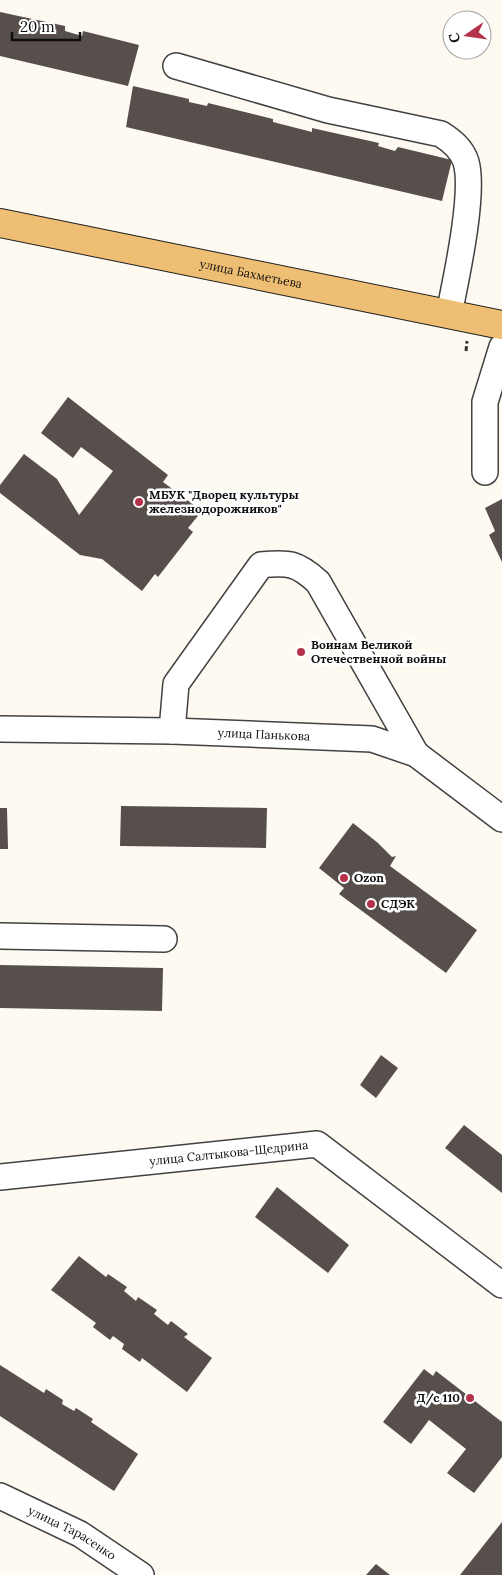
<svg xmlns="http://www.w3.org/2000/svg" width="502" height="1575" font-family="Lora,serif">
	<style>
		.building { fill: #574f4c }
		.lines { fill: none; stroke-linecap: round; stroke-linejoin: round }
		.minor-casing { stroke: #424242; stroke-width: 28 }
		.major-casing { stroke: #202020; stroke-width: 30 }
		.path { stroke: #313131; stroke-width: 3; stroke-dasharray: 5 2.5; stroke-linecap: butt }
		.minor { stroke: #fff; stroke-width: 25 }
		.major { stroke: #edbe73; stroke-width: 28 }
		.poi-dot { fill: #b4324a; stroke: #fff; stroke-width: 2 }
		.labels { text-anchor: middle; stroke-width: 5; stroke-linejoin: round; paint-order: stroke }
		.street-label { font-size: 12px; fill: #0f0f0f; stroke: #fff }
		.poi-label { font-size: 12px; font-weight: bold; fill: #0f0f0f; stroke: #fff; text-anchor: start }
	</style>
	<rect width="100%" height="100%" fill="#fefaf2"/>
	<g class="building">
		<polygon points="0,12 65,26 65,31 82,36 83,31 139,45 128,86 0,56"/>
		<polygon points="133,86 189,99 189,102 207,106 208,103 273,119 273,122 312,132 312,128 379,143 378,146 395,151 398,147 452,160 442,201 126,127"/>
		<polygon points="68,397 168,475 163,482 202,511 188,528 193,532 158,577 155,574 142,591 102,559 80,555 0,493 0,485 24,454 57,479 79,515 113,471 81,447 73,458 41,433"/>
		<polygon points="502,499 502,562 489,535 495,531 485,508"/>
		<polygon points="121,806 267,808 266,848 120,846"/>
		<polygon points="0,808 7,808 8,849 0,849"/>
		<polygon points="353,823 378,843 392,857 396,856 390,866 477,930 446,973 339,894 344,888 319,868"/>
		<polygon points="0,965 163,968 162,1011 0,1008"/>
		<polygon points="381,1055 398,1068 376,1098 360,1085"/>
		<polygon points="464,1125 502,1155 502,1193 445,1148"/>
		<polygon points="277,1187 349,1245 328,1273 255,1217"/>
		<polygon points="79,1256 106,1277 108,1274 127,1287 124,1291 136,1301 138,1297 157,1310 154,1314 168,1325 171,1321 188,1334 184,1337 212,1358 187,1392 142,1358 140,1362 122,1349 124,1344 113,1336 110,1340 93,1327 96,1323 51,1290"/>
		<polygon points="0,1365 44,1393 46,1389 63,1400 62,1404 74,1411 76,1408 93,1419 91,1422 138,1454 114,1491 0,1416"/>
		<polygon points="424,1369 433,1376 436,1371 502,1422 502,1457 474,1493 447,1473 466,1449 429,1420 411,1444 383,1422"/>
		<polygon points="502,1522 502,1575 460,1575"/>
		<polygon points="376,1564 390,1575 366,1575"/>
	</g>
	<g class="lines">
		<defs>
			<g id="minor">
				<path d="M 176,66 L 328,110 L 441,134 C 452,141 462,149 466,162 C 475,193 456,279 449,314"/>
				<polyline points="485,472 485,402 502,347"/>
				<path id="s1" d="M 0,729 L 172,731 L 372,739 L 416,754 L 502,819"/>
				<path d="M 172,731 L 176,684 L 261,565 C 289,562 297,563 318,582 L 416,754"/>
				<polyline points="0,936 164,939"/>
				<path id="s2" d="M 0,1177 L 317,1144 L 502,1285"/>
				<path id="s3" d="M 0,1496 L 80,1534 L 141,1575"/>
			</g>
			<g id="major">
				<path id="s4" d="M 0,223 L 502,325"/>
			</g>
		</defs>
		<use href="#minor" class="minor-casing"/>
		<use href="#major" class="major-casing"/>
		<polyline class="path" points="466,351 467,341"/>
		<use href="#minor" class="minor"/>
		<use href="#major" class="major"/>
	</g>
	<g class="poi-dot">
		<circle cx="139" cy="502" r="5"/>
		<circle cx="301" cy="652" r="5"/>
		<circle cx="344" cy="878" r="5"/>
		<circle cx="371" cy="904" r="5"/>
		<circle cx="470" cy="1398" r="5"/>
	</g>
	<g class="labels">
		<g class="street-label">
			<text dy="4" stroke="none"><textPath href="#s4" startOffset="256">улица Бахметьева</textPath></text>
			<text dy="4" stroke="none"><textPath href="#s1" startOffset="264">улица Панькова</textPath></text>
			<text dy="4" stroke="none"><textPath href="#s2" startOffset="230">улица Салтыкова-Щедрина</textPath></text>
			<text dy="4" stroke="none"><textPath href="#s3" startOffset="81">улица Тарасенко</textPath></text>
		</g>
		<g class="poi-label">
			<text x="149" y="499">МБУК "Дворец культуры<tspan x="149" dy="14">железнодорожников"</tspan></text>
			<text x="311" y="649">Воинам Великой<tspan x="311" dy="14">Отечественной войны</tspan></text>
			<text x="354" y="882">Ozon</text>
			<text x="381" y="908">СДЭК</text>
			<text x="460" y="1402" text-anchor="end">Д/с 110</text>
		</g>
	</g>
	<g transform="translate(467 35) rotate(257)"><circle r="24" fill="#ffffff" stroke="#9f9f9f"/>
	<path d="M0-4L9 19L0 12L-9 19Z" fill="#b4324a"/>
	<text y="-8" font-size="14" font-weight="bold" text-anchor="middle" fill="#0f0f0f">С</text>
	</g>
	<path d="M12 32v8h68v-8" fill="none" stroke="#0f0f0f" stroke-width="2.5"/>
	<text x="20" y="32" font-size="15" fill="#0f0f0f" stroke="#ffffff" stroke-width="4" paint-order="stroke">20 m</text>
</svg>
